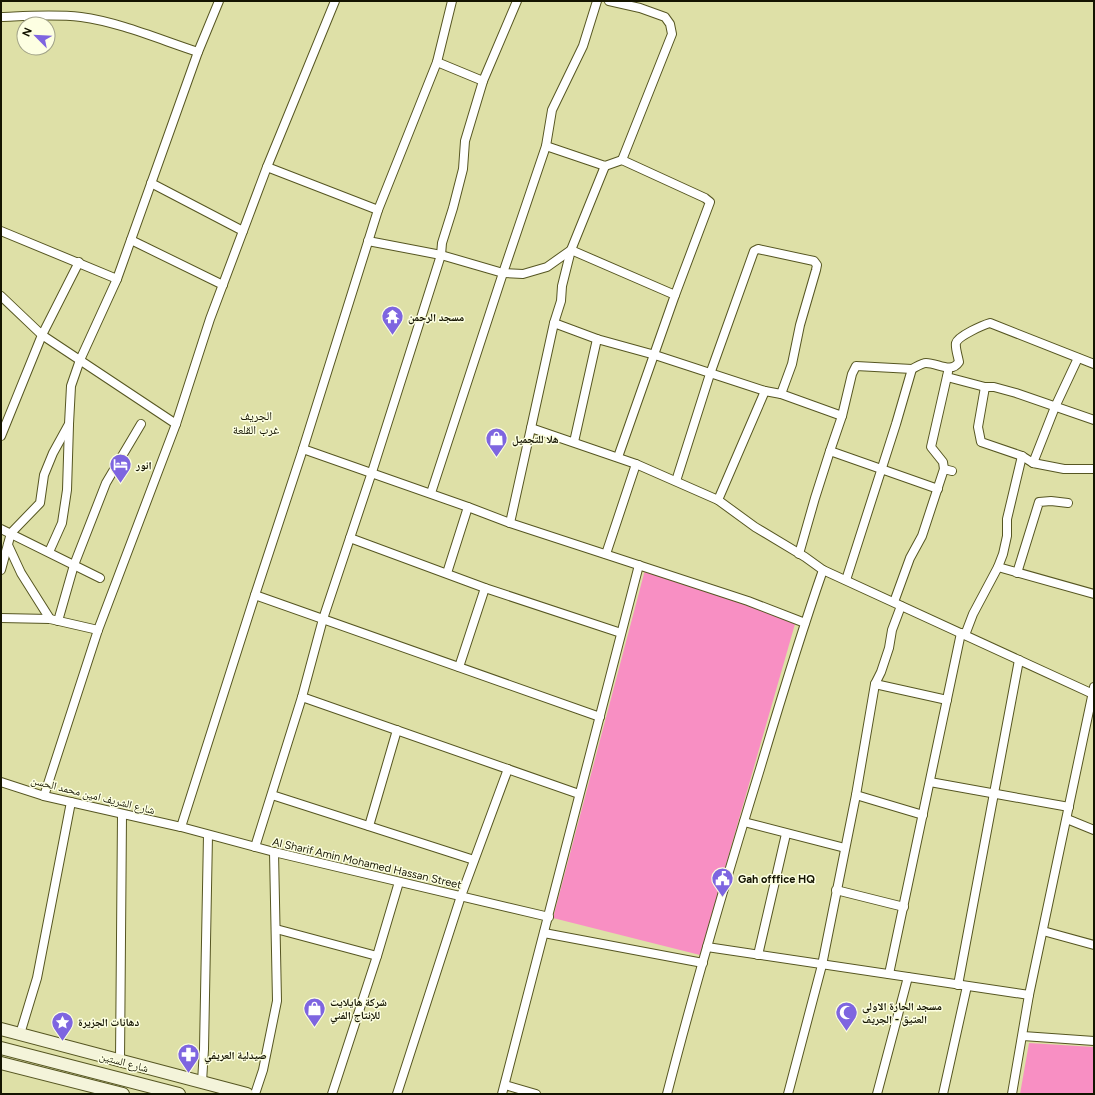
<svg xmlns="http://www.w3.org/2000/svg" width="1095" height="1095" font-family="Figtree,'Noto Naskh Arabic',sans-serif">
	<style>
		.green { fill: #f88fc3 }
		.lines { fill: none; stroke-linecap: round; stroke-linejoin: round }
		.street-casing { stroke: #565622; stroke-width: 10 }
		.secondary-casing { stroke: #565622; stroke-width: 14 }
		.street { stroke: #fff; stroke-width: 8 }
		.secondary { stroke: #f4f4da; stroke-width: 12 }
		.labels { text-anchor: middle; stroke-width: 3; stroke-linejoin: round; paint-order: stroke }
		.poi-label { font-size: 11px; font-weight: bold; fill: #141401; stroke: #fdffe2; text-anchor: start }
		.street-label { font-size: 11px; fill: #141401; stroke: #fdffe2 }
		.neighbourhood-label { font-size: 12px; fill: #141401; stroke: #fdffe2 }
	</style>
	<rect width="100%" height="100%" fill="#dee0a7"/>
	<g class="green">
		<polygon points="646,566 797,617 700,955 553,918"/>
		<polygon points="1029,1043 1094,1047 1094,1094 1020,1094"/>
	</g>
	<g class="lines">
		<defs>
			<g id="street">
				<polyline points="609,1 640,8 665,17 670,24 672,34 622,160"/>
				<path d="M 1,17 C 27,16 54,14 81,17 C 119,22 161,40 198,52"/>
				<polyline points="437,62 483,81"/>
				<polyline points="546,146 605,166 622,160 705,198 710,202 675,295"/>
				<polyline points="267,167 378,210"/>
				<polyline points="151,183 243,231"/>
				<polyline points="1,231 117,279 198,52 219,1"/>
				<polyline points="131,240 223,285"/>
				<polyline points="368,241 441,255 503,273 523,274 547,267 571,250 675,295 618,457"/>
				<polyline points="1,296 42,335 176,424"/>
				<polyline points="554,323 597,339"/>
				<path d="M 912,369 C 916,367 922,363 926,363 C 938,363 951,374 959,362 C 958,356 955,348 956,343 C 958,336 983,325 990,323 L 1094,364"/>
				<polyline points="947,377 985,387 994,387 1016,393 1094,420"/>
				<polyline points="985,387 978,427 981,442 1022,456 1033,463 1064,469 1094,469"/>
				<polyline points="531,428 554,323 561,301 562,286 571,250 605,166"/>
				<polyline points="1,436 42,335 79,262"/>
				<polyline points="574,442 597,339 655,355 765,391 781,394 842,416"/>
				<polyline points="303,449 468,507 510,523 748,601 805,623"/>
				<polyline points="830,451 938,489"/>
				<polyline points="1033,463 1055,407 1078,358"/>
				<polyline points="944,469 943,462 931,447 948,372"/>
				<polyline points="676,481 710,374 754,251 758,249 814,261 817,265 816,270 800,325 792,364 781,394"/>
				<polyline points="431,493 503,273 546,146 552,110 583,46 597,1"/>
				<polyline points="718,500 765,391"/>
				<polyline points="510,523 531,428 636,464 718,500 755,527 805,557 823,570 1093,694"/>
				<polyline points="1,529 100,578"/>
				<polyline points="350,538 485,588 621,633"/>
				<polyline points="8,545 21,573 50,619"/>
				<polyline points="49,552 62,523 67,490 69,425"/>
				<polyline points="606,554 636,464"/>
				<polyline points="799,554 815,498 830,451 842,416 852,374 856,366 912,369 896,424 846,580"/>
				<polyline points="998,567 1094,594"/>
				<polyline points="1,570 11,533 40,503 44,475 53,453 69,424 71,386 80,360 117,279"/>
				<polyline points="447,573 468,507"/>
				<polyline points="1017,573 1039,502 1051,501 1068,503"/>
				<polyline points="255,595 600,717"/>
				<polyline points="894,602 910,558 922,536 944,469 952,471"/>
				<polyline points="1,618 50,619 98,630"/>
				<polyline points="58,621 74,565 106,483 141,424"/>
				<polyline points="965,635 973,614 998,567 1003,554 1007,536 1007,519 1022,456"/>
				<polyline points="459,667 485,588"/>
				<polyline points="875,684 947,700"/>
				<polyline points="302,697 579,794"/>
				<polyline points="1,782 44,796 181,827 274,852 549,917"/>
				<polyline points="930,782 1069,807"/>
				<polyline points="272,795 474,860"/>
				<polyline points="856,795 923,815"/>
				<polyline points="44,796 98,630 176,424 210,319 267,167 335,1"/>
				<polyline points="1067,819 1094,830"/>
				<polyline points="744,822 845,848"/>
				<polyline points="369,826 397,730"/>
				<polyline points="181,827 255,595 303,449 378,210 437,62 452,1"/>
				<polyline points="255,847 302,697 323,619 372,472 441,255 442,243 453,208 463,169 465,141 483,81 517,1"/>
				<polyline points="836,890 904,907"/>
				<polyline points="276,929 377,956"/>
				<polyline points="1043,931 1094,945"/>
				<polyline points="544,933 703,963"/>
				<polyline points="707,947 1029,995"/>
				<polyline points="758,955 786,834"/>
				<polyline points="889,974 961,633"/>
				<polyline points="958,985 1019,660"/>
				<polyline points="20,1034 37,978 71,802"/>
				<polyline points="1023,1036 1094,1041"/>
				<polyline points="120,1061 122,815"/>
				<polyline points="202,1082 204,1049 208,835"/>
				<polyline points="505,1085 536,1094"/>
				<polyline points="255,1094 263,1070 277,1001 274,852"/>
				<polyline points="332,1094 377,956 399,882"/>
				<polyline points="397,1094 461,896 508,769"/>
				<polyline points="502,1094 639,565"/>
				<path d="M 667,1094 C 695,985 727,876 760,769 C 780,702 800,636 823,570"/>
				<polyline points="788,1094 822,965 856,795 875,684 881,672 889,648 892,630 901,606"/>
				<polyline points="877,1094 908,977"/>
				<polyline points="943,1094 967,986"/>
				<polyline points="1012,1094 1029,995 1094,687"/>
			</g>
			<g id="secondary">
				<polyline points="1,1029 247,1094"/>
				<polyline points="1,1048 179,1094"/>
				<polyline points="1,1063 123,1094"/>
			</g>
		</defs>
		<use href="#street" class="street-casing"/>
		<use href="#secondary" class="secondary-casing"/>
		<use href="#street" class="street"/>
		<use href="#secondary" class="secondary"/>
	</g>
	<defs>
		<symbol id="temple-pin" viewBox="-11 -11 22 30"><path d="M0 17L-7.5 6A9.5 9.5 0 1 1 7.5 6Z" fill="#7e65e0" stroke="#fdffe2"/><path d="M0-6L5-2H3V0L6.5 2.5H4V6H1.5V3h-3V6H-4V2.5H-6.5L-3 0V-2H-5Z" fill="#fff"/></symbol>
		<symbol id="shop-pin" viewBox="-11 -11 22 30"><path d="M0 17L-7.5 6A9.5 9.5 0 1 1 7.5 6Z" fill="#7e65e0" stroke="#fdffe2"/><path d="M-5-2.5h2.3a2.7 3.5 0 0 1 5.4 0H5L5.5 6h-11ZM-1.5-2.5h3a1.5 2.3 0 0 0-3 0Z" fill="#fff"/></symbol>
		<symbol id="hotel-pin" viewBox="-11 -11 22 30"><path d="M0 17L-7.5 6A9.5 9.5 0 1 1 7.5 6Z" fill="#7e65e0" stroke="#fdffe2"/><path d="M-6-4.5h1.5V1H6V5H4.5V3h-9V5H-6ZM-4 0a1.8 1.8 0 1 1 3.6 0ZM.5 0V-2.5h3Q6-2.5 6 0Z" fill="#fff"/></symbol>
		<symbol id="civic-pin" viewBox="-11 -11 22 30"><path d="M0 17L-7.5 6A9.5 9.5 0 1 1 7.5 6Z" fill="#7e65e0" stroke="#fdffe2"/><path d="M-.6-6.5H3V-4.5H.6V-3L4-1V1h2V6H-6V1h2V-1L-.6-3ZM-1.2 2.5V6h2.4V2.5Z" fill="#fff"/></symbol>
		<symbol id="mosque-pin" viewBox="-11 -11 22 30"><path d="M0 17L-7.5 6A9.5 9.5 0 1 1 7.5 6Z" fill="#7e65e0" stroke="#fdffe2"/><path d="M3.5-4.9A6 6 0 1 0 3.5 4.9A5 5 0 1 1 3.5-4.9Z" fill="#fff"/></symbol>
		<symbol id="sight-pin" viewBox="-11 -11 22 30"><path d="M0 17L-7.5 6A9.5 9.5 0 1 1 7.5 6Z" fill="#7e65e0" stroke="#fdffe2"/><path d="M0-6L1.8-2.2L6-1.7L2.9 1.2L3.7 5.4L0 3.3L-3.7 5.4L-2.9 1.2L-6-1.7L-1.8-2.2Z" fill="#fff"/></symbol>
		<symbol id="pharmacy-pin" viewBox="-11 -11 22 30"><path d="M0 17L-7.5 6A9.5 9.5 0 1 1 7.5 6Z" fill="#7e65e0" stroke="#fdffe2"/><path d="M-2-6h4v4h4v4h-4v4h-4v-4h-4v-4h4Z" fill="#fff"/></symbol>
	</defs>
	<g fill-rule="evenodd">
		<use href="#temple-pin" x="380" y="304" width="25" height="34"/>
		<use href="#shop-pin" x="484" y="426" width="25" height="34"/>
		<use href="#hotel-pin" x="108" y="452" width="25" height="34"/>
		<use href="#civic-pin" x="710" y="866" width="25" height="34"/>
		<use href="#shop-pin" x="302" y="996" width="25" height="34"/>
		<use href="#mosque-pin" x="834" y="1000" width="25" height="34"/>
		<use href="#sight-pin" x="50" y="1010" width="25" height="34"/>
		<use href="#pharmacy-pin" x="176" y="1042" width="25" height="34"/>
	</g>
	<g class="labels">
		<g class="poi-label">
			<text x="408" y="321">مسجد الرحمن</text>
			<text x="512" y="443">هلا للتجميل</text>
			<text x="136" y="469">انور</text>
			<text x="738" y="883">Gah offfice HQ</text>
			<text x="330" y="1006">شركة هايلايت<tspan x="330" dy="13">للإنتاج الفني</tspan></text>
			<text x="862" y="1010">مسجد الحارة الاولى<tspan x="862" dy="13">العتيق - الجريف</tspan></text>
			<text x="78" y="1026">دهانات الجزيرة</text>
			<text x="204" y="1059">صيدلية العريفي</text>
		</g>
		<g class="street-label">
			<text transform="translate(93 795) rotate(14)" y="4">شارع الشريف امين محمد الحسن</text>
			<text transform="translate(367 863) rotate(13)" y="4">Al Sharif Amin Mohamed Hassan Street</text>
			<text transform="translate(124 1062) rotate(15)" y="4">شارع الستين</text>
		</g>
		<g class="neighbourhood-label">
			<text x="256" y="420">الجريف<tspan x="256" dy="14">غرب القلعة</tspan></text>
		</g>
	</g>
	<rect width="1095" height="1095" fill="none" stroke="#141401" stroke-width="4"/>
	<g transform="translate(36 36) rotate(294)"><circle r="19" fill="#fdffe2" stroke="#a0a188"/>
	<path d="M0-3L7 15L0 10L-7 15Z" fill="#7e65e0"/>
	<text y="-6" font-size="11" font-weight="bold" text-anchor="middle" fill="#141401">N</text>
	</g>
</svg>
